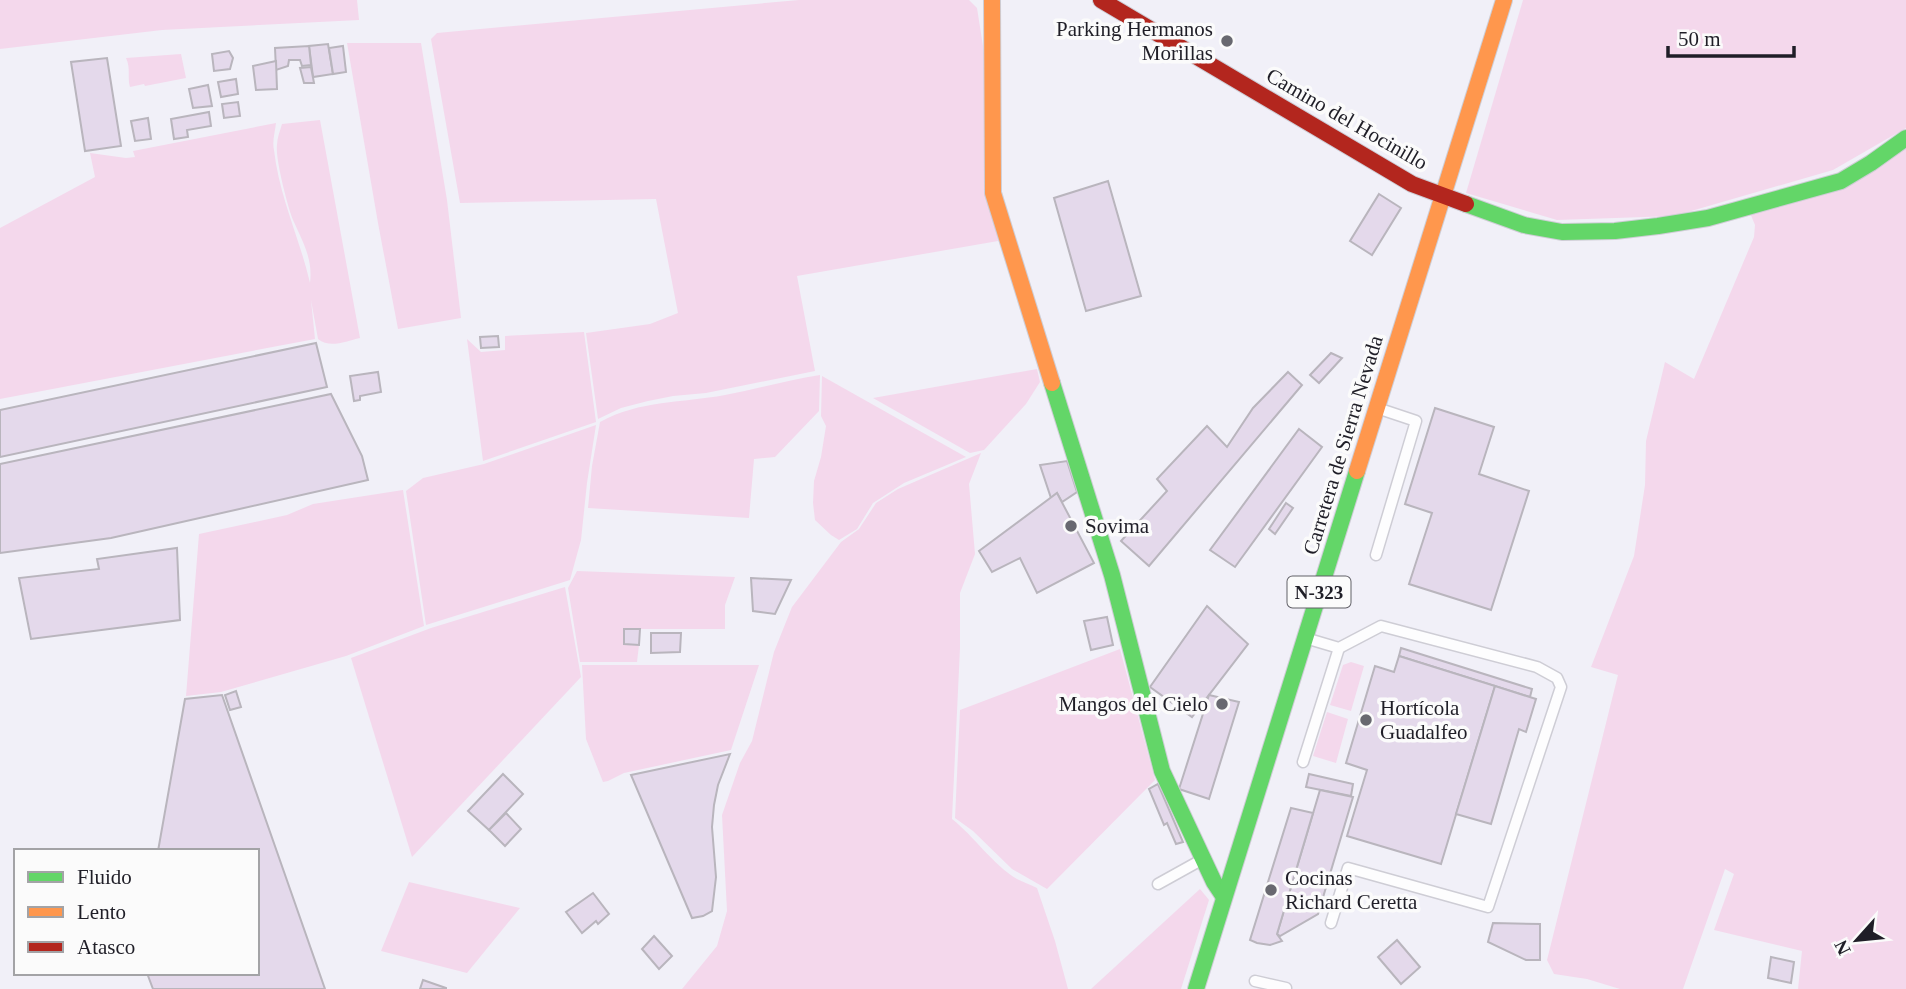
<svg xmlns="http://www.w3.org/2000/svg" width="1906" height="989" font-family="Georgia,serif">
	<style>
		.green { fill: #f4d8ec }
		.building { fill: #e4d9eb; stroke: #b9b5bd; stroke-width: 2 }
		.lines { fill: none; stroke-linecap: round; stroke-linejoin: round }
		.lane-casing { stroke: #cecdd5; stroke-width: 13 }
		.fast-casing { stroke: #cecdd5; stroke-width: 18 }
		.slow-casing { stroke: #cecdd5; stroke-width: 18 }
		.jam-casing { stroke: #cecdd5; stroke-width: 18 }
		.lane { stroke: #fdfdfe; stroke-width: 10 }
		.fast { stroke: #63d668; stroke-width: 16 }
		.slow { stroke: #ff974d; stroke-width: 16 }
		.jam { stroke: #b3261e; stroke-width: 16 }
		.poi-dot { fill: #686870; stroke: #fbfbfb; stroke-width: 2.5 }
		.labels { text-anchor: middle; stroke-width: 7; stroke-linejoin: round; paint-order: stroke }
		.shield { fill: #fbfbfb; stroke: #616067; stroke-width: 2 }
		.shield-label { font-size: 19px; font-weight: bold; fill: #1f1e27 }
		.poi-label { font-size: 21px; fill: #1f1e27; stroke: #fbfbfb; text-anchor: start }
		.street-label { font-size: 21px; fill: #1f1e27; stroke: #fbfbfb }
	</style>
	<rect width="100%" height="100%" fill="#f1f0f8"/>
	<g class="green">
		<polygon points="0,0 357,0 359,20 162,30 0,49"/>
		<polygon points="799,0 969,0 977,8 986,65 998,241 797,276 815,371 706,393 673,396 648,401 621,408 598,419 586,333 650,324 678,313 656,199 460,203 431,39 437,33"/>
		<polygon points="1523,0 1906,0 1906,128 1833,170 1674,216 1557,220 1466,193"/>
		<polygon points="347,43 421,43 447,200 461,318 398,329 378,223"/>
		<path d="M 181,54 L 186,78 L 145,86 L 144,84 L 130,87 C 127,78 131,68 126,58 Z"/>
		<path d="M 320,120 L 360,338 C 346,341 330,349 318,339 L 311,300 L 315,339 L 0,399 L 0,228 L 95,177 L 90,153 L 126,158 L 135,157 L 133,151 L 276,123 C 275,132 272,142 274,150 C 279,196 300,239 310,283 C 313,259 303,242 293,220 C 288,208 275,158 277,145 C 277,138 280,131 282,124 Z"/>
		<polygon points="1906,148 1906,989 1798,989 1802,951 1714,930 1734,874 1725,869 1683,989 1620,989 1587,979 1554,974 1547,960 1618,675 1591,667 1634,556 1645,485 1646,441 1665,362 1694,379 1754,237 1755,225 1750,213"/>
		<polygon points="584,332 596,422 483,461 467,339 481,352 505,350 505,336"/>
		<polygon points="1037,369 1040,382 1026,404 984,450 970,453 873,398"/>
		<path d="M 820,375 L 819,411 L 775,457 L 754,459 L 749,518 L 588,508 L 592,466 L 600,422 C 640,400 682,403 725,395 C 757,389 788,380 820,375 Z"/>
		<polygon points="822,376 966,457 904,483 873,503 857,529 839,540 831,535 815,520 813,503 814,481 821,457 826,426 821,416"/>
		<polygon points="596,425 587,483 581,540 570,580 426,625 406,491 423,478 484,464"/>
		<path d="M 981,453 L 969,484 L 975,554 L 960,593 L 960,648 L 952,819 C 974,836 993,865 1017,879 C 1023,882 1031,885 1037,888 L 1055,941 L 1068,989 L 682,989 L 717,946 L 727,911 L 722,815 L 740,763 L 752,741 L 774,652 L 792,607 L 841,542 L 859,529 L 876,503 L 898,489 Z"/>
		<polygon points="403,490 424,626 346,656 221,692 186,696 199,534 287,515 313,504"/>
		<polygon points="577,571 735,577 725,605 725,629 624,629 624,644 639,645 637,662 580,662 568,588"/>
		<polygon points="565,587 581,677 412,857 351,658 431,628"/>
		<polygon points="1120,649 1155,780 1047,889 1012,869 973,831 955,818 960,710"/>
		<polygon points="1351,662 1364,666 1351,711 1330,705 1343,665"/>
		<polygon points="582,665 759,665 731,750 624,773 608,781 603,782 586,739"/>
		<polygon points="1327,712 1348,719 1336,763 1313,756"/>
		<polygon points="409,882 520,908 467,973 381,951"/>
		<polygon points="1200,889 1209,900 1181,989 1091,989"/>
	</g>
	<g class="building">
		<polygon points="328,44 333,74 313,77 309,46"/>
		<polygon points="309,46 311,65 302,66 300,60 289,60 288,66 276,70 275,48"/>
		<polygon points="343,46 346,72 333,74 329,48"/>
		<polygon points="229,51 233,58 230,69 214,71 212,54"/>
		<polygon points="107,58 121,146 85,151 71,62"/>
		<polygon points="276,61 277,89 256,90 253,66"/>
		<polygon points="311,67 314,83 304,83 300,68"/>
		<polygon points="236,79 238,94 221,97 218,82"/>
		<polygon points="208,85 212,106 193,108 189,89"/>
		<polygon points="238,102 240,116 224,118 222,104"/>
		<polygon points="209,112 211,126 187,130 188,137 174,139 171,119"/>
		<polygon points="148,118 151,139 135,141 131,121"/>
		<polygon points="1108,181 1141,296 1086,311 1054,198"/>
		<polygon points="1379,194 1401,208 1372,255 1350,241"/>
		<polygon points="498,336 499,347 481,348 480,337"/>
		<polygon points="316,343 327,387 0,457 0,410"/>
		<polygon points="1331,353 1342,358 1319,383 1310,375"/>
		<polygon points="378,372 381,392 360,396 360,400 354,401 350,376"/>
		<polygon points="1288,372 1302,385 1149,566 1121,541 1167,491 1157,479 1207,426 1227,447 1253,408"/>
		<polygon points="331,394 362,456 368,480 111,538 0,553 0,464"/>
		<polygon points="1435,408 1494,427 1479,474 1529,491 1491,610 1409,584 1432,513 1405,504"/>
		<polygon points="1299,429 1322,447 1235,567 1210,550"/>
		<polygon points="1067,461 1077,492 1062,502 1057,493 1051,498 1040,465"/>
		<polygon points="1057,493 1094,563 1037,593 1020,558 992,572 979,551"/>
		<polygon points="1286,503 1293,508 1275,534 1269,529"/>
		<polygon points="177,548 180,620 31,639 19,578 99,569 97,559"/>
		<polygon points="751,578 791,580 775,614 753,611"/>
		<polygon points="1207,606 1248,644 1192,717 1150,687"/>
		<polygon points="1107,617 1113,645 1091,650 1084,621"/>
		<polygon points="624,629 640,629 639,645 624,644"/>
		<polygon points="651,633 681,633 680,652 651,653"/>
		<polygon points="1401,648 1532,689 1530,697 1399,656"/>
		<polygon points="1399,656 1495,686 1441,864 1347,836 1367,770 1346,763 1375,666 1394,672"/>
		<polygon points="1495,686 1536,699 1526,732 1519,729 1491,824 1456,814"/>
		<polygon points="236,691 241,707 230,710 225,695"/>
		<polygon points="222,695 325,989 153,989 147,973 257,973 257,851 158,851 185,699"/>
		<polygon points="1209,695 1239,702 1209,799 1179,789"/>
		<polygon points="730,754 718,785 714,805 712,827 716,877 712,911 703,916 692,918 631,775"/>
		<polygon points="503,774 523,794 489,830 468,811"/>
		<polygon points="1309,774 1353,784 1351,796 1306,787"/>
		<polygon points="1158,784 1183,842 1176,844 1167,823 1164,825 1149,789"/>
		<polygon points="1320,790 1353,797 1318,914 1280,936 1277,934"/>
		<polygon points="1291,808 1313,813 1277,934 1282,941 1270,945 1257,943 1250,940"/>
		<polygon points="506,813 521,829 505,846 489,830"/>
		<polygon points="593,893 609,914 598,924 596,921 582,933 566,912"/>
		<polygon points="1493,923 1540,924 1540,960 1526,960 1488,942"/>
		<polygon points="654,936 672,956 659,969 642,949"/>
		<polygon points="1397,940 1420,967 1401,984 1378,957"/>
		<polygon points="1771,957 1794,962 1791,983 1768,978"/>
		<polygon points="423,980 446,988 446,989 420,989"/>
	</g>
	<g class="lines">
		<defs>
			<g id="lane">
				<polyline points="1376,555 1416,421 1383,410"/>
				<polyline points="1312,640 1339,648 1381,626 1537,667 1557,678 1561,687 1488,907 1348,868 1331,923"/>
				<polyline points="1303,762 1339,648"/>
				<polyline points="1158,884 1203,859"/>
				<polyline points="1255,981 1286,988"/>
			</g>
			<g id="fast">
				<polyline points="1466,204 1524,225 1562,232 1615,231 1658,226 1708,218 1841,181 1871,163 1906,138"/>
				<polyline points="1052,383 1112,575 1162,771 1214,882 1224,897"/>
				<polyline points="1196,989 1357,471"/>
			</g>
			<g id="slow">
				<polyline points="992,0 993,193 1052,383"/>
				<polyline points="1357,471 1504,0"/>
			</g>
			<polyline id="jam" points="1101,0 1412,184 1466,204"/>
		</defs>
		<use href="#lane" class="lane-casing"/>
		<use href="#fast" class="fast-casing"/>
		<use href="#slow" class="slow-casing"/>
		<use href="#jam" class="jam-casing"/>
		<use href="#lane" class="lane"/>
		<use href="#fast" class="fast"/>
		<use href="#slow" class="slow"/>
		<use href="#jam" class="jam"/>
	</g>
	<g class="poi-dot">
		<circle cx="1227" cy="41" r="7"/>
		<circle cx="1071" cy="526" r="7"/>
		<circle cx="1222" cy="704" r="7"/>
		<circle cx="1366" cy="720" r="7"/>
		<circle cx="1271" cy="890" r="7"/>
	</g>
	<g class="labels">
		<rect class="shield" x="1287.5" y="576.5" width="63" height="31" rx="5"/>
		<g class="shield-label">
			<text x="1319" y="599">N-323</text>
		</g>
		<g class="poi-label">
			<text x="1213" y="36" text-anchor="end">Parking Hermanos<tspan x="1213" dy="24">Morillas</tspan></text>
			<text x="1085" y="533">Sovima</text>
			<text x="1208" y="711" text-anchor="end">Mangos del Cielo</text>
			<text x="1380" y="715">Hortícola<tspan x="1380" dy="24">Guadalfeo</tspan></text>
			<text x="1285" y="885">Cocinas<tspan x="1285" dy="24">Richard Ceretta</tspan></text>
		</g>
		<g class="street-label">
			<text transform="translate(1347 119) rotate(30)" y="7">Camino del Hocinillo</text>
			<text transform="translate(1343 445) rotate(-73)" y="7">Carretera de Sierra Nevada</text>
		</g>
	</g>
	<rect x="14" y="849" width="245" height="126" fill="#fbfbfb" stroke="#a3a3a6" stroke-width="2"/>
	<rect x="28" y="872" width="35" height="10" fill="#63d668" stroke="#a3a3a6" stroke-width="2"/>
	<text x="77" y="884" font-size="21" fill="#1f1e27">Fluido</text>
	<rect x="28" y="907" width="35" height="10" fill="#ff974d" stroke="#a3a3a6" stroke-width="2"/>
	<text x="77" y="919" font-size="21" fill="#1f1e27">Lento</text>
	<rect x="28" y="942" width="35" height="10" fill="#b3261e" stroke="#a3a3a6" stroke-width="2"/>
	<text x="77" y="954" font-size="21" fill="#1f1e27">Atasco</text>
	<g transform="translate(1857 940) rotate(243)" stroke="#fbfbfb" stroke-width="5" paint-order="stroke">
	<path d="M0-5L12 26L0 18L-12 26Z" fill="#1f1e27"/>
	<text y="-10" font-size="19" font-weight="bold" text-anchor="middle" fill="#1f1e27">N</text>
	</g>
	<path d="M1668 46v10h126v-10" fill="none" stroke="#1f1e27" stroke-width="3.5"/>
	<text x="1678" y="46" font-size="21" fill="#1f1e27" stroke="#fbfbfb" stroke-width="5" paint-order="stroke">50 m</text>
</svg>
